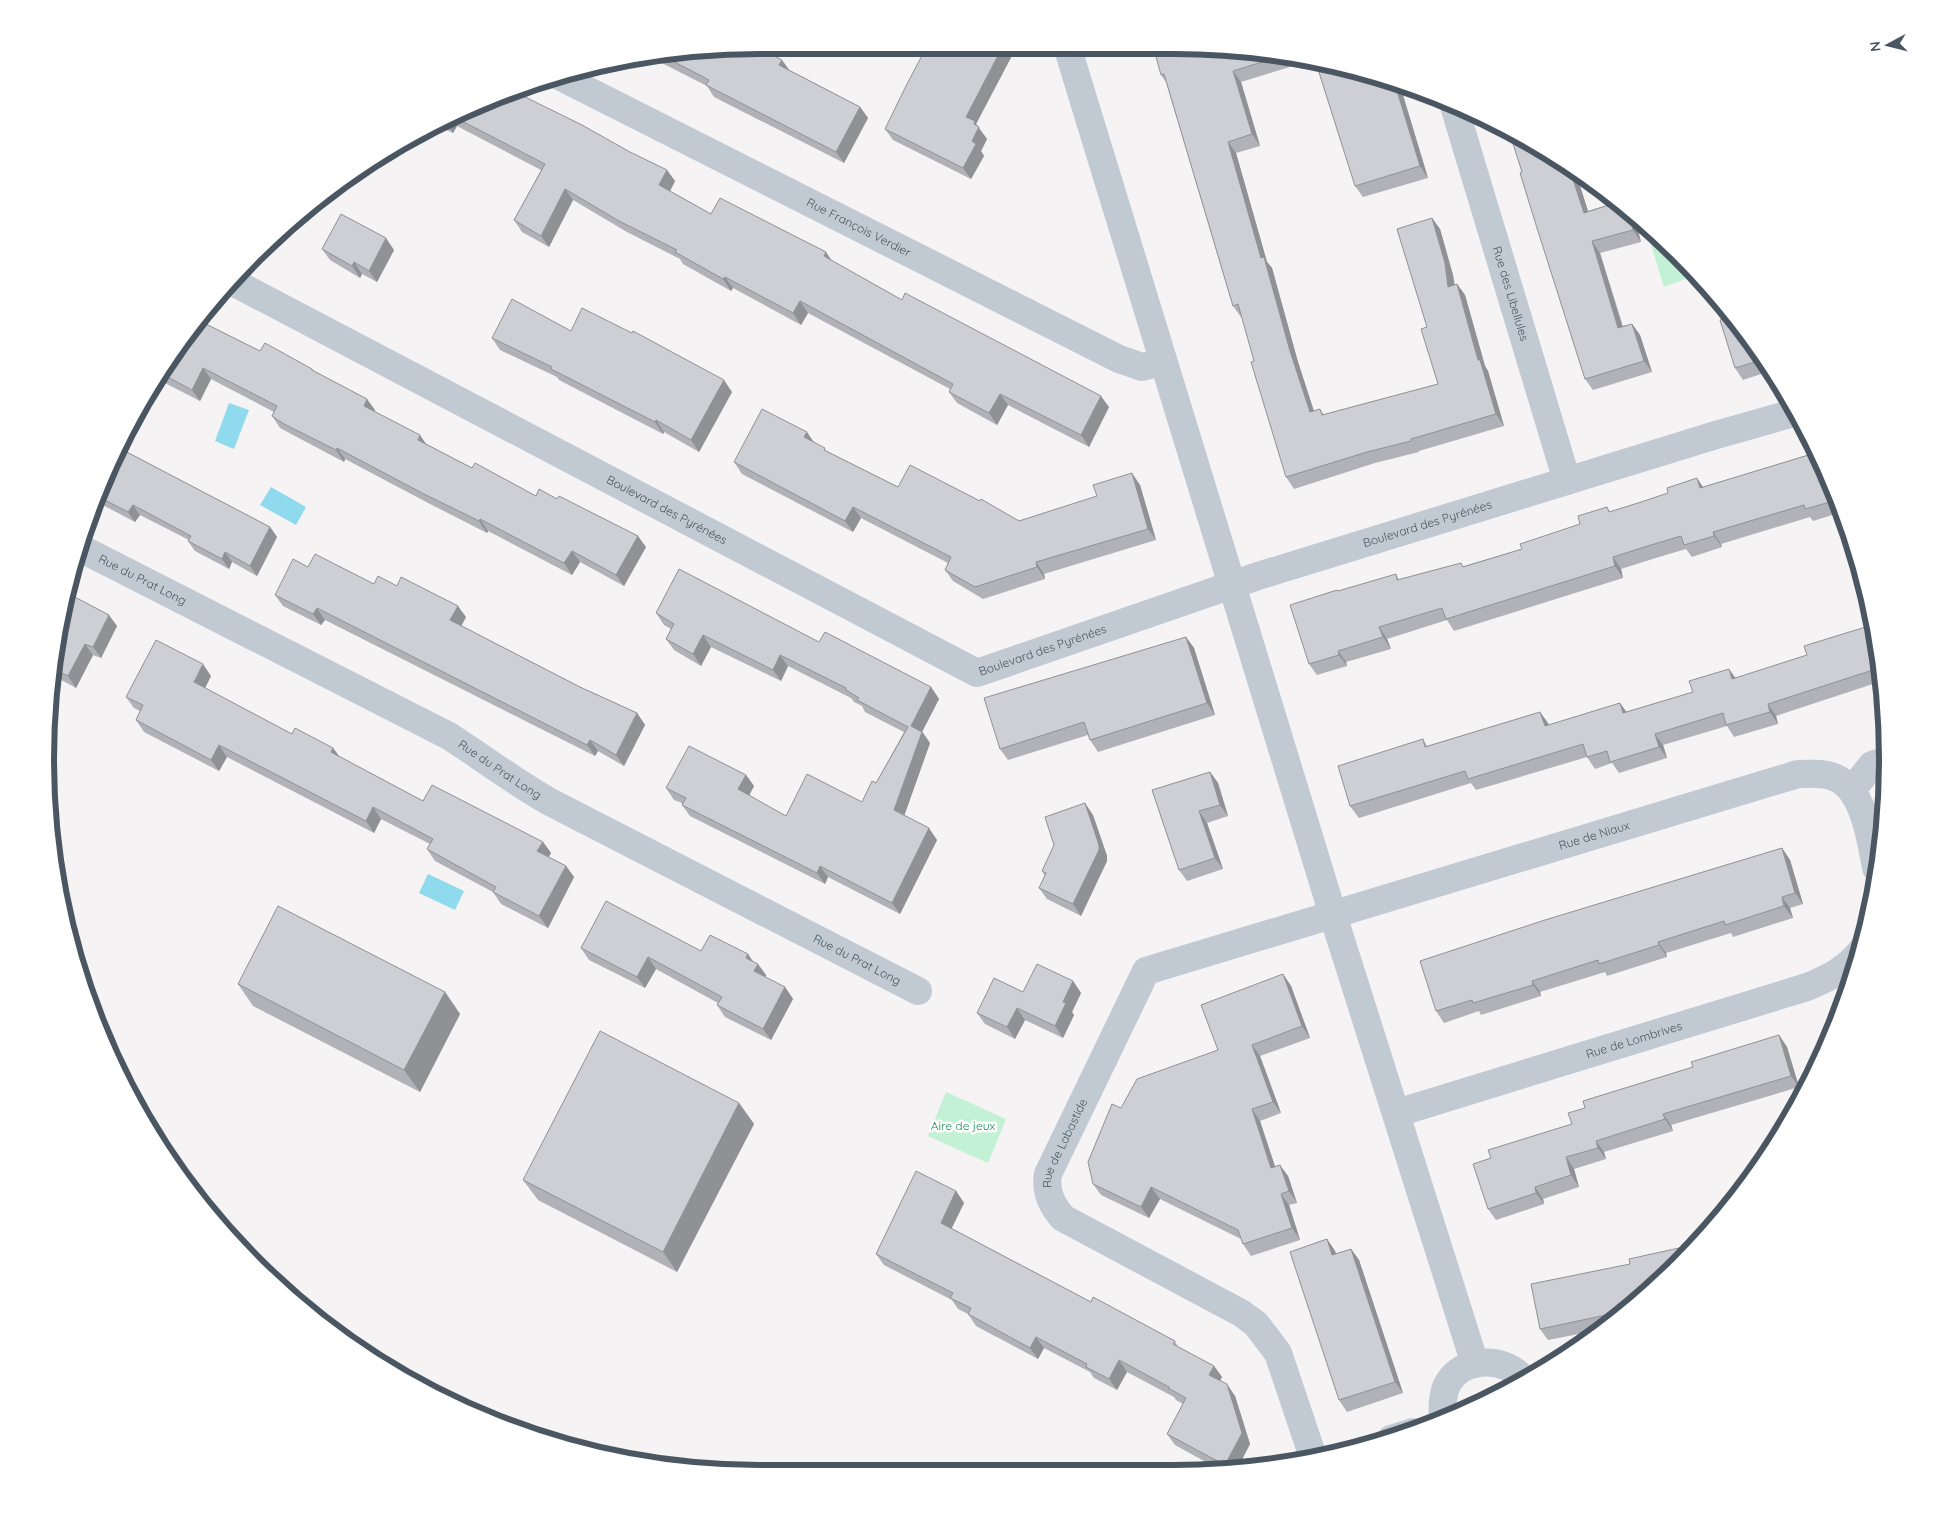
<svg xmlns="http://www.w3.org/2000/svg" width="1933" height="1519" font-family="Quicksand,sans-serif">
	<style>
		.green { fill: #c3f1d5 }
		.water { fill: #90daee }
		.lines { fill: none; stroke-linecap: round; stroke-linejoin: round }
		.street { stroke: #c1cad2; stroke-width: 28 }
		.wall { fill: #b0b2b7 }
		.shaded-wall { fill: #909195 }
		.building { fill: #cdcfd5; stroke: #909195 }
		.labels { text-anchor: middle; stroke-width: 5; stroke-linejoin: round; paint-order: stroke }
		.street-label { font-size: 12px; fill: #4a5661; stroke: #fff }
		.park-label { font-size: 12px; fill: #17864f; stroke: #fff }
		.rim { fill: none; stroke: #4a5661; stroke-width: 6 }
	</style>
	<rect width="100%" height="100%" fill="#f5f3f3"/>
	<g class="green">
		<polygon points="1646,228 1696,275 1664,287"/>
		<polygon points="946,1092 1006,1119 988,1163 928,1136"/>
	</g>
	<g class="water">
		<polygon points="229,403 249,410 234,449 215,441"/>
		<polygon points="271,487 306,507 296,525 260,505"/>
		<polygon points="428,874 464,891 455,910 419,893"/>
	</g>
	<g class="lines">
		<g class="street">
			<polyline points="1067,46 1333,915 1475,1364"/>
			<path id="s1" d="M 559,76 L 1119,359 L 1142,367 L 1163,362"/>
			<path id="s2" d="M 1454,106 L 1567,481"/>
			<path id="s3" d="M 233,282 L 977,673 L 1258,576 L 1716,435 L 1797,412"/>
			<path id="s4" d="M 80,548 L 449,736 C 483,758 515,782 550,802 L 918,991"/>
			<polyline points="1852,790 1872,765 1885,761"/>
			<path id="s5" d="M 1397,1113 L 1807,987 C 1829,978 1847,969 1862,950"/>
			<path d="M 1443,1418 C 1442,1407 1442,1398 1446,1387 C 1460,1356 1506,1355 1525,1381"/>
			<polyline points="1391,1439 1413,1432"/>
			<path id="s6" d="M 1312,1454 L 1278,1353 L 1256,1324 L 1241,1313 L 1063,1218 C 1052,1206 1045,1191 1048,1174 L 1146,971 L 1798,774 C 1811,774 1824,772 1836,778 C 1864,790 1871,841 1876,868"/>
		</g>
	</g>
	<g class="wall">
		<polygon points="760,45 763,45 761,49 789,70 860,107 868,118 844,163 714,97 707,86 654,59"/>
		<polygon points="1017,46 976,124 987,139 981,151 984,156 971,179 893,140 885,129"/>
		<polygon points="1222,47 1303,63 1241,82 1260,146 1236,153 1267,262 1272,268 1298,362 1314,411 1320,409 1324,415 1438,384 1427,327 1432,218 1440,229 1453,275 1455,285 1457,284 1465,295 1485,366 1488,371 1504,426 1419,451 1419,452 1375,463 1294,489 1286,477 1242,317 1241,317 1233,306 1166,82 1161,75 1199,54"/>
		<polygon points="1399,82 1428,178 1363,197 1355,186"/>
		<polygon points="517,93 675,181 670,191 711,214 831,261 902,300 1109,407 1089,447 1008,405 997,425 957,403 949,392 950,389 808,313 801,325 733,288 731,291 683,264 680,259 627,232 573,200 549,247 522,232 514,220 541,170 457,126 453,133 438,126"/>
		<polygon points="1530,141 1575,170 1588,211 1618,202 1641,242 1600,253 1623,326 1632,324 1640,335 1652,372 1593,390 1585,379 1522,172"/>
		<polygon points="322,249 394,250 377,282 362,274 360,278 330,260"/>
		<polygon points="1731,316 1770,371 1743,380 1735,368"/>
		<polygon points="202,322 260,351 315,372 375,410 375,412 426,444 472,468 536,496 646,547 624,586 580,562 572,575 488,531 487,533 432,505 345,459 344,462 280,428 272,416 274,412 211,379 200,401 163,382 160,378"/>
		<polygon points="571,331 732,392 699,452 664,432 663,434 559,380 557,377 500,350 492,338"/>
		<polygon points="814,442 828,452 898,487 1019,521 1140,485 1156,540 1044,574 1045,579 983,599 953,581 945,570 948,563 861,518 853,532 742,474 734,462"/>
		<polygon points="121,449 270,527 277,537 257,576 232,562 229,569 195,551 188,541 189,540 140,515 135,522 99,503"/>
		<polygon points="1815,453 1842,512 1813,521 1810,517 1721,544 1722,547 1692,557 1686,549 1659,557 1621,569 1623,578 1454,631 1447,620 1387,639 1391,649 1346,662 1347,666 1317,675 1309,664 1396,574 1399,580 1464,566 1522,549 1580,524 1607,507 1610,512 1703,487"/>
		<polygon points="308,567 374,584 397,586 466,617 461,626 580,687 637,713 645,725 624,766 598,751 595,756 325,620 321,625 283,606 275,595"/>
		<polygon points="66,600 117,626 101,658 93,655 76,688 56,677"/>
		<polygon points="656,613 819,642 931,687 939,699 922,731 930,743 904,816 937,840 900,914 828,877 825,884 690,816 682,805 682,803 674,800 666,788 746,775 754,786 749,796 786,816 862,802 876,783 904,732 865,712 862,706 854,702 851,698 788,666 781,681 711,647 701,666 674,650 666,639 671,629 664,625"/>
		<polygon points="1186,637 1194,648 1215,715 1098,752 1090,740 1088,735 1008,760 1000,749"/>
		<polygon points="1882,666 1882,681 1776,716 1778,724 1734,737 1727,726 1663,745 1667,758 1619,773 1612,763 1595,769 1587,757 1476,790 1471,783 1359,818 1350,806 1423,739 1427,746 1540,712 1549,725 1620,703 1626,712 1693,692 1736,678"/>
		<polygon points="211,676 205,688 292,734 333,748 340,757 423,801 543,842 551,853 549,857 566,866 574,877 548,928 501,904 493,892 435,861 427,849 430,844 381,819 374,833 227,757 219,771 144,732 136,720 140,711 134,708 126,697"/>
		<polygon points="1210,772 1218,783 1228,816 1207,823 1223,869 1187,881 1179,870"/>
		<polygon points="1093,815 1107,856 1107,861 1081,916 1047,899 1039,888 1045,876 1042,871"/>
		<polygon points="1782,848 1790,860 1803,904 1790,908 1793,918 1733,937 1731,933 1666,953 1667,957 1607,976 1605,972 1540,992 1541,996 1481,1015 1479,1011 1444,1023 1436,1011"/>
		<polygon points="581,948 701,951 748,954 752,961 766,975 765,977 785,987 793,999 771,1040 725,1017 717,1005 718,1003 656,969 645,988 589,960"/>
		<polygon points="1283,974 1291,986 1310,1038 1260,1056 1281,1113 1260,1121 1275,1166 1288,1176 1297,1203 1289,1205 1300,1240 1251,1256 1243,1244 1241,1239 1160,1199 1149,1218 1101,1195 1093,1184 1121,1108 1218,1050"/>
		<polygon points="1073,981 1081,993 1072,1012 1074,1015 1063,1038 1025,1020 1015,1039 985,1024 977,1013 1023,992"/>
		<polygon points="238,984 445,992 460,1014 420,1092 253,1006"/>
		<polygon points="1779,1035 1787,1047 1799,1087 1671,1125 1673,1131 1604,1152 1606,1159 1574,1169 1579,1187 1543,1199 1544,1204 1496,1220 1488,1209 1491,1158 1572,1124 1585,1108"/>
		<polygon points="739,1103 754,1124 677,1272 538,1200 523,1180"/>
		<polygon points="956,1191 964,1203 951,1228 1091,1302 1175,1341 1178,1347 1214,1366 1222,1377 1220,1380 1235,1396 1250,1444 1237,1469 1224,1472 1175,1445 1167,1434 1183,1404 1176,1400 1174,1397 1127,1372 1117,1390 1094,1378 1090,1372 1044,1348 1038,1359 976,1326 968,1314 958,1309 952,1300 884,1265 876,1254"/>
		<polygon points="1327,1239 1335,1251 1336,1254 1351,1249 1359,1260 1403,1393 1347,1412 1339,1400"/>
		<polygon points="1645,1296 1599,1330 1548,1340 1540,1329"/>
	</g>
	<g class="shaded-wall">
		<polygon points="760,45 763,45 758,55 752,46"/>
		<polygon points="1003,46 1017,46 976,124 987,139 981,151 984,156 971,179 963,168 972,141 966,117"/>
		<polygon points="1192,46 1197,46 1203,67 1195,56"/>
		<polygon points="782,60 790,71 779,65"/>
		<polygon points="1233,71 1241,82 1260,146 1252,134"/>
		<polygon points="1394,81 1399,82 1428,178 1420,166"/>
		<polygon points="860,107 868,118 844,163 836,152"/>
		<polygon points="453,120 457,126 453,133 446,123"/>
		<polygon points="1228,142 1236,153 1267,262 1272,268 1298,362 1318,424 1310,412 1290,351 1261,258"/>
		<polygon points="1569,167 1575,170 1592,224 1584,213"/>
		<polygon points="667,170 675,181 667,197 659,185"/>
		<polygon points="565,189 573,200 549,247 541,236"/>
		<polygon points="1628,211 1635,217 1641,242 1633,230"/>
		<polygon points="1432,218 1440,229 1453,275 1456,298 1448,287"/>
		<polygon points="386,238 394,250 377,282 369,271"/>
		<polygon points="1592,241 1600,253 1626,339 1618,328"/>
		<polygon points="826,252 834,264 824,256"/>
		<polygon points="354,262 362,274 360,278 352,266"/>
		<polygon points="725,277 733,288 731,291 723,279"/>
		<polygon points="1457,284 1465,295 1485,366 1488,371 1504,426 1496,414 1478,360"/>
		<polygon points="800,301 808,313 801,325 793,313"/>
		<polygon points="1632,324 1640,335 1652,372 1644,361"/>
		<polygon points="203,368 211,379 200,401 192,390"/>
		<polygon points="724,380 732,392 699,452 691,440"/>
		<polygon points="1000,394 1008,405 997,425 989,413"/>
		<polygon points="1101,396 1109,407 1089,447 1081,435"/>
		<polygon points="367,399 375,410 372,418 364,406"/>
		<polygon points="656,420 664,432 663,434 655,422"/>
		<polygon points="807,432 815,444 804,437"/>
		<polygon points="420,435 428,447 418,440"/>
		<polygon points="337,448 345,459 344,462 336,450"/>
		<polygon points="1132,473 1140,485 1156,540 1148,529"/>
		<polygon points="1697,478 1705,490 1700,488"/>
		<polygon points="133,505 140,515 135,522 128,512"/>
		<polygon points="853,507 861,518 853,532 845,521"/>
		<polygon points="480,519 488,531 487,533 479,521"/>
		<polygon points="270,527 277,537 257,576 250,566"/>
		<polygon points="1713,532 1721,544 1722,547 1714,536"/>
		<polygon points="638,536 646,547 624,586 616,575"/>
		<polygon points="572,551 580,562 572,575 564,563"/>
		<polygon points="225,552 232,562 229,569 222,559"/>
		<polygon points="1613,557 1621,569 1623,578 1615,566"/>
		<polygon points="1036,562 1044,574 1045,579 1037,567"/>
		<polygon points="458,606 466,617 458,632 450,620"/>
		<polygon points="317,608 325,620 321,625 313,614"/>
		<polygon points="109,615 117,626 101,658 93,647"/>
		<polygon points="1379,627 1387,639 1391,649 1383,637"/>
		<polygon points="703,635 711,647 701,666 693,654"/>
		<polygon points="1186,637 1194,648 1215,715 1207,703"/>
		<polygon points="85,644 93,655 76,688 68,676"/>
		<polygon points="1338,651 1346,662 1347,666 1339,655"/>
		<polygon points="780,655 788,666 781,681 773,670"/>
		<polygon points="203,664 211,676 202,694 194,682"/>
		<polygon points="1729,669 1737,680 1732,679"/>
		<polygon points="931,687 939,699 919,738 911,726"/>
		<polygon points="1620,703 1628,714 1623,713"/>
		<polygon points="1768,704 1776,716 1778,724 1770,712"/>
		<polygon points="1540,712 1548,723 1553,738 1545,726"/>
		<polygon points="637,713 645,725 624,766 616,755"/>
		<polygon points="922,732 930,743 902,822 894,810"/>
		<polygon points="1655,734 1663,745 1667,758 1659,747"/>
		<polygon points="590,740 598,751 595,756 587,745"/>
		<polygon points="219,745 227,757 219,771 211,760"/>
		<polygon points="333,748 341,759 331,752"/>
		<polygon points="1210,772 1218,783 1228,816 1220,805"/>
		<polygon points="746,775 754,786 746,801 738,789"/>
		<polygon points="1085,803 1093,815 1107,856 1107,861 1081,916 1073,904"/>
		<polygon points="373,807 381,819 374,833 366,821"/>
		<polygon points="1199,811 1207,823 1223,869 1215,858"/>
		<polygon points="929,828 937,840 900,914 892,903"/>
		<polygon points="543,842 551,853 545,862 537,851"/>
		<polygon points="1782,848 1790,860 1803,904 1795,893"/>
		<polygon points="566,866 574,877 548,928 539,916"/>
		<polygon points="820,866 828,877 825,884 817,873"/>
		<polygon points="1782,897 1790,908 1793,918 1784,906"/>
		<polygon points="1658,942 1666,953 1667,957 1659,945"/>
		<polygon points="748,954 756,966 746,958"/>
		<polygon points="648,957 656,969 645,988 637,977"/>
		<polygon points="758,964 766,975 762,983 754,971"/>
		<polygon points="1283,974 1291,986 1310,1038 1302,1026"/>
		<polygon points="1073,981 1081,993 1072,1012 1074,1015 1063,1038 1055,1026 1063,1002"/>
		<polygon points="1532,981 1540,992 1541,996 1533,985"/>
		<polygon points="785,987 793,999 771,1040 763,1029"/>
		<polygon points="445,992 460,1014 420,1092 404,1070"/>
		<polygon points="1017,1008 1025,1020 1015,1039 1007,1027"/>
		<polygon points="1779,1035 1787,1047 1799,1087 1791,1076"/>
		<polygon points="1252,1045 1260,1056 1281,1113 1273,1102"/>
		<polygon points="739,1103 754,1124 677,1272 663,1252"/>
		<polygon points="1252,1109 1260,1121 1279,1179 1271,1168"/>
		<polygon points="1663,1114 1671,1125 1673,1131 1665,1119"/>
		<polygon points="1596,1141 1604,1152 1606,1159 1598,1148"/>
		<polygon points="1566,1157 1574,1169 1579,1187 1571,1175"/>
		<polygon points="1280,1165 1288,1176 1297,1203 1289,1191"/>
		<polygon points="1151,1187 1160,1199 1149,1218 1141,1207"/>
		<polygon points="1535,1187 1543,1199 1544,1204 1536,1193"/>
		<polygon points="956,1191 964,1203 949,1234 941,1223"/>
		<polygon points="1281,1194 1289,1205 1300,1240 1292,1228"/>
		<polygon points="1327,1239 1335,1251 1341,1266 1332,1255"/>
		<polygon points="1679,1248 1684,1255 1681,1258"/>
		<polygon points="1351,1249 1359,1260 1403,1393 1395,1382"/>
		<polygon points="1036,1337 1044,1348 1038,1359 1030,1348"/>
		<polygon points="1119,1360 1127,1372 1117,1390 1109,1379"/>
		<polygon points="1214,1366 1222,1377 1217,1386 1209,1375"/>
		<polygon points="1227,1384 1235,1396 1250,1444 1237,1469 1229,1471 1225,1465"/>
	</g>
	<g class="building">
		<polygon points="755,46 782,60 779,65 860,107 836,152 706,85 709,80 665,57"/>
		<polygon points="927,46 1003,46 966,117 975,121 974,124 979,127 972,141 976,144 963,168 885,129 906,86"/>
		<polygon points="1153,46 1192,46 1195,56 1222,47 1275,58 1233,71 1252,134 1228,142 1261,258 1264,257 1290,351 1310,412 1320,409 1322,415 1438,384 1421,329 1427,327 1397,229 1432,218 1445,263 1448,287 1457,284 1478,360 1480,360 1496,414 1411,439 1411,441 1367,452 1286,477 1251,362 1254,361 1238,304 1233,306 1164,74 1161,75"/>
		<polygon points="1317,66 1394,81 1420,166 1355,186"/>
		<polygon points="517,93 582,125 630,152 667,170 659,185 711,214 720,198 826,252 824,256 902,300 905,293 1101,396 1081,435 1000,394 989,413 949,392 953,384 800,301 793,313 725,277 723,279 675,252 677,250 619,221 565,189 541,236 514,220 545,164 456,118"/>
		<polygon points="1509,131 1530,141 1558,159 1558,160 1560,160 1569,167 1584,213 1618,202 1628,211 1633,230 1592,241 1618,328 1632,324 1644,361 1585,379 1537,228 1520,173 1522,172"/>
		<polygon points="341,214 386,238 369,271 354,262 352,266 322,249"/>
		<polygon points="512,299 571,331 582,308 632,333 633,331 724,380 691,440 656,420 655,422 551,369 552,367 492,338"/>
		<polygon points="1731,316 1762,360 1735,368 1720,320"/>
		<polygon points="202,322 260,351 265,343 312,369 312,370 367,399 364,406 420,435 418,440 472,468 475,463 536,496 539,489 557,499 559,496 638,536 616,575 572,551 564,563 480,519 479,521 424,494 337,448 336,450 284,424 272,416 277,406 203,368 192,390 162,374"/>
		<polygon points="762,409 807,432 804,437 825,448 824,450 898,487 910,465 980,501 981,499 1019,521 1097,496 1093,485 1132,473 1148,529 1036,562 1037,567 975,587 945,570 951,557 853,507 845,521 734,462"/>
		<polygon points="121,449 270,527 250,566 225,552 222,559 188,541 191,536 133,505 128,512 101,498"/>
		<polygon points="1815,453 1837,500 1805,509 1804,505 1713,532 1714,536 1684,545 1681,536 1651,545 1613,557 1615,566 1446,619 1442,608 1379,627 1383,637 1338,651 1339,655 1309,664 1290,605 1337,590 1338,591 1396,574 1397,580 1461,563 1463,567 1522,549 1520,544 1580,524 1578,516 1607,507 1609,512 1638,503 1668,493 1667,488 1697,478 1700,488"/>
		<polygon points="315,554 374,584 378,576 397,586 401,577 458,606 450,620 580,687 637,713 616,755 590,740 587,745 317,608 313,614 275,595 293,559 308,567"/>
		<polygon points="679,569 819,642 825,632 931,687 911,726 922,732 894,810 929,828 892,903 820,866 817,873 682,805 686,798 666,788 689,746 746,775 738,789 786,816 807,774 862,802 872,781 876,783 908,727 857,700 859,698 846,690 846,688 780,655 773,670 703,635 693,654 666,639 674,624 656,613"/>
		<polygon points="69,594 109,615 93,647 85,644 68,676 57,671 66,600"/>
		<polygon points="1872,625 1882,666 1882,677 1879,668 1768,704 1770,712 1726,725 1723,713 1655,734 1659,747 1610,762 1607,751 1587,757 1583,744 1468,779 1465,771 1350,806 1338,766 1423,739 1425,747 1540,712 1545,726 1620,703 1623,713 1693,692 1689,681 1729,669 1732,679 1807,655 1804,646"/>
		<polygon points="1186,637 1207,703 1090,740 1084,722 1000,749 984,698"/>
		<polygon points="156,640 203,664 194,682 292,734 295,728 333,748 331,752 423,801 432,785 543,842 537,851 566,866 539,916 493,892 496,887 427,849 433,839 373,807 366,821 219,745 211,760 136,720 143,705 126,697"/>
		<polygon points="1210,772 1220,805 1199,811 1215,858 1179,870 1152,790"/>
		<polygon points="1085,803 1099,845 1099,850 1073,904 1039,888 1046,873 1042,871 1054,845 1045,817"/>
		<polygon points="1782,848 1795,893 1782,897 1784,906 1725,925 1724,921 1658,942 1659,945 1599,964 1598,960 1532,981 1533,985 1473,1003 1472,1000 1436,1011 1420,961 1545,920"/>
		<polygon points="606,901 701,951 710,935 748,954 746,958 758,964 754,971 785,987 763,1029 717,1005 722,997 648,957 637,977 581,948"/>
		<polygon points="278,906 445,992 404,1070 238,984"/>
		<polygon points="1037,964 1073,981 1063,1002 1066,1003 1055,1026 1017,1008 1007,1027 977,1013 994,978 1023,992"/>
		<polygon points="1283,974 1302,1026 1252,1045 1273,1102 1252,1109 1271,1168 1280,1165 1289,1191 1281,1194 1292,1228 1243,1244 1238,1230 1151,1187 1141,1207 1093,1184 1088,1162 1112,1104 1121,1108 1137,1079 1218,1050 1201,1005"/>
		<polygon points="600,1031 739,1103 663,1252 523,1180"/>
		<polygon points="1779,1035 1791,1076 1663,1114 1665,1119 1596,1141 1598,1148 1566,1157 1571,1175 1535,1187 1536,1193 1488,1209 1473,1164 1491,1158 1488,1150 1572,1124 1568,1113 1585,1108 1583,1101 1693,1067 1691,1062"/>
		<polygon points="916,1171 956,1191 941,1223 1091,1302 1093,1297 1175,1341 1173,1344 1214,1366 1209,1375 1227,1384 1242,1433 1225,1465 1167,1434 1186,1398 1168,1388 1169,1387 1119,1360 1109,1379 1086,1367 1087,1364 1036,1337 1030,1348 968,1314 971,1308 950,1298 953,1293 876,1254"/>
		<polygon points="1327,1239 1332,1255 1351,1249 1395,1382 1339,1400 1290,1252"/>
		<polygon points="1679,1248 1681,1258 1645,1296 1625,1311 1540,1329 1531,1284 1630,1264 1629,1259"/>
	</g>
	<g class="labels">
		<g class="street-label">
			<text dy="4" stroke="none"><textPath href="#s1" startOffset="336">Rue François Verdier</textPath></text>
			<text dy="4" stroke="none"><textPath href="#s2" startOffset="196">Rue des Libellules</textPath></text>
			<text dy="4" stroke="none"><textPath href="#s3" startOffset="490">Boulevard des Pyrénées</textPath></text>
			<text dy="4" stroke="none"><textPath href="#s3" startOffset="1315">Boulevard des Pyrénées</textPath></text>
			<text dy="4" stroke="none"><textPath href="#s4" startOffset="70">Rue du Prat Long</textPath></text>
			<text dy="4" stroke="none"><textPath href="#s3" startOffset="910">Boulevard des Pyrénées</textPath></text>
			<text dy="4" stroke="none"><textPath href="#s4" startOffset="475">Rue du Prat Long</textPath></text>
			<text dy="4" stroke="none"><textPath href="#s6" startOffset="1105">Rue de Niaux</textPath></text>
			<text dy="4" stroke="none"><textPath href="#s4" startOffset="880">Rue du Prat Long</textPath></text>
			<text dy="4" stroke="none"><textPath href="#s5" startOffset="248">Rue de Lombrives</textPath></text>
			<text dy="4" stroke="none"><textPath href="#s6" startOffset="446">Rue de Labastide</textPath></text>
		</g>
		<g class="park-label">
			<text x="963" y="1130">Aire de jeux</text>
		</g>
	</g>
	<path d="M0 0H1933V1519H0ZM759 54H1174A705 705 0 0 1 1879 759V760A705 705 0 0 1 1174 1465H759A705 705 0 0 1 54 760V759A705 705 0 0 1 759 54Z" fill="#fff" fill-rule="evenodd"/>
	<path class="rim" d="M759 54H1174A705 705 0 0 1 1879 759V760A705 705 0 0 1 1174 1465H759A705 705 0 0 1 54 760V759A705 705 0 0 1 759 54Z"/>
	<g transform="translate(1888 45) rotate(263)" stroke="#ffffff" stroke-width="4" paint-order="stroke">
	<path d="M0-4L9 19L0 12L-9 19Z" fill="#4a5661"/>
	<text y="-8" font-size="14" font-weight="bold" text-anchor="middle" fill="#4a5661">N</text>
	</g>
</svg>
